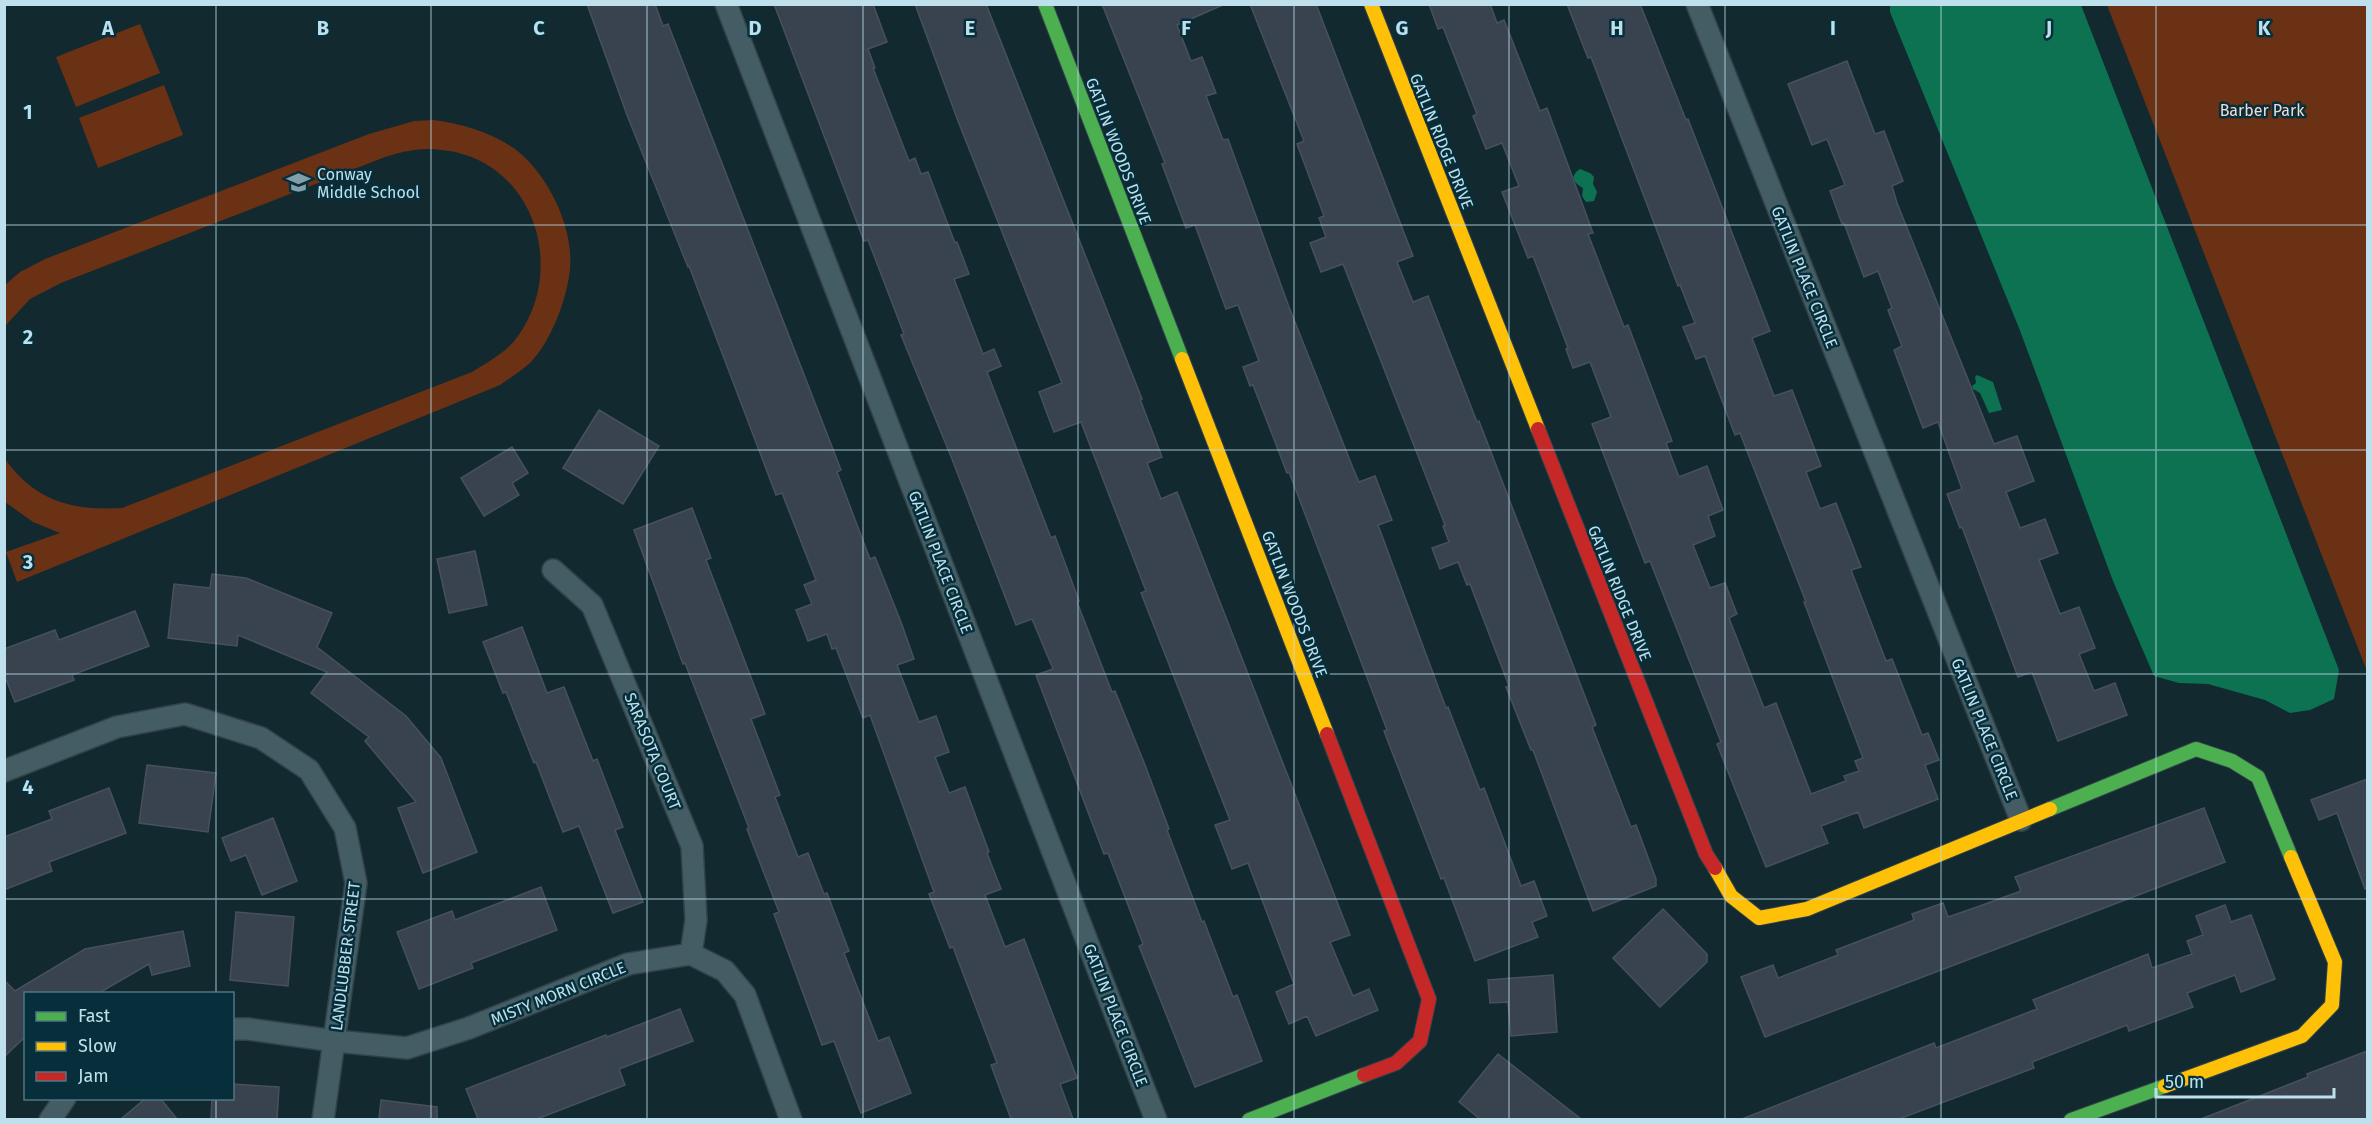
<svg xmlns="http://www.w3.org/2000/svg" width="2372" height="1124" font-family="'Fira Sans',sans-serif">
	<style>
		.green { fill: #6b3114 }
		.water { fill: #0c7251 }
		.building { fill: #38434f; stroke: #47515d; stroke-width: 1.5 }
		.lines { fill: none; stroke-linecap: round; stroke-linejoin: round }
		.street-casing { stroke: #314349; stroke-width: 24 }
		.fast-casing { stroke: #314349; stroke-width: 16 }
		.slow-casing { stroke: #314349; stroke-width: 16 }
		.jam-casing { stroke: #314349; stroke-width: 16 }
		.street { stroke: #445d65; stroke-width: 21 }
		.fast { stroke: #4caf50; stroke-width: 14 }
		.slow { stroke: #ffc107; stroke-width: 14 }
		.jam { stroke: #c62828; stroke-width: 14 }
		.grid { fill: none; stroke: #bee0ed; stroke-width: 1.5; stroke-opacity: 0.55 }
		.labels { text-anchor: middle; stroke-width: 5; stroke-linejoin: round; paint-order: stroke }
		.park-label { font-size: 16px; fill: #f4dacf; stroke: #062f3b }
		.street-label { font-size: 16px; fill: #bee0ed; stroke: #062f3b }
		.poi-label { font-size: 16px; fill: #bee0ed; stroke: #062f3b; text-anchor: start }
		.grid-label { font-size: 20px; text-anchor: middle; font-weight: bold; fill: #bee0ed; stroke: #062f3b; stroke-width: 5; stroke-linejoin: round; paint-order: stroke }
	</style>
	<rect width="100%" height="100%" fill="#12292f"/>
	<g class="green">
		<polygon points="2107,5 2367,5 2367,671"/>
		<polygon points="140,24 160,73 76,107 56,57"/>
		<polygon points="164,85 183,135 98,168 79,118"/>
		<path d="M 434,120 C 462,124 491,132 515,149 C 548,174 574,227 570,269 C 568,288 563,304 556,321 C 550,335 541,352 530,363 C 521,371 510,378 500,385 L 17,582 L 6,552 L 60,533 L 33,522 L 5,502 L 5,459 C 35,501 72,511 122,508 L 472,372 C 488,362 507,352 518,336 C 568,266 532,159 442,150 C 420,147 400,152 380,159 L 61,283 L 30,299 L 5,326 L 5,285 L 20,272 L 45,259 L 369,134 L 414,121 Z"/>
	</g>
	<g class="water">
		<polygon points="1890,5 2081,5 2339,670 2334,699 2310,710 2290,713 2265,700 2208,684 2179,683 2154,676 2113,581 2019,328 1890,12"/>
		<path d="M 1580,169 L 1590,173 L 1594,177 L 1593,184 L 1597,192 L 1594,201 L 1586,202 L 1582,196 L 1583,188 C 1574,183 1569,176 1580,169 Z"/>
		<polygon points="1977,375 1993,382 2002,410 1989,413 1980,393 1973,389 1972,386 1976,383 1975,377"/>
	</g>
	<g class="building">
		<polygon points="587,4 655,4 663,26 668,24 841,470 837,472 870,559 875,557 901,622 914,659 897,665 919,722 936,716 949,752 935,757 949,793 965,787 989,852 987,853 1001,889 985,895 1005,947 1024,939 1077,1078 1060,1084 1073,1119 1011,1119 991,1065 997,1063 953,947 950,948 929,894 934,892 870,715 863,718 836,648 832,649 827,634 808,641 796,610 812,604 804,585 816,580 782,493 776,495 689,266 688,267 627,115"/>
		<polygon points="774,4 873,4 887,42 868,49 875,68 873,68 909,161 915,158 921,174 928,172 955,243 957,242 969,274 954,279 983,354 994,349 1001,366 987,372 1051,538 1055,536 1079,601 1077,602 1112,692 1115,691 1145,765 1169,829 1167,830 1202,922 1204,921 1233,997 1237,995 1262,1061 1195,1087 1139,946 1143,944 1108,853 1104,854 1036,675 1053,669 1032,619 1016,625 952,459 901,335 904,334 868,240 864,241"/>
		<polygon points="915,4 986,4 1142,399 1140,399 1162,457 1147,463 1161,499 1177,492 1350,935 1330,942 1353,996 1369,989 1378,1010 1316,1036 1307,1016 1289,1024 1276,992 1294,984 1248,863 1232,869 1215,825 1230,820 1141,593 1146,591 1081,422 1054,432 1039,392 1062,383 958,121"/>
		<polygon points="1102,4 1225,4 1177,25 1191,61 1202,57 1216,93 1206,96 1223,140 1228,139 1289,307 1353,468 1359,482 1375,476 1392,520 1378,525 1446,708 1448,707 1480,790 1484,788 1521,886 1534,881 1547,916 1532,922 1538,937 1475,961 1444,878 1441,879 1384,731 1387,730 1289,472 1287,473 1253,385 1250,386 1243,367 1259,361 1238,305 1226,309 1195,225 1186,228 1162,164 1165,163"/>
		<polygon points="1250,4 1316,4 1413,256 1397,262 1413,302 1428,296 1477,422 1479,421 1596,725 1592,727 1631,827 1636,825 1656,879 1656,886 1593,911 1533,750 1531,750 1506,687 1509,686 1470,584 1467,585 1458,562 1440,569 1432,548 1449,542 1443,526 1445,525 1343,264 1321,272 1310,243 1326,237 1319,218 1324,216 1297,144 1304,141"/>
		<polygon points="1429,4 1490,4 1497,23 1504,20 1540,111 1547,108 1593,233 1588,234 1624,327 1628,325 1672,441 1666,443 1679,477 1707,466 1723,510 1708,516 1715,536 1693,545 1710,588 1725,583 1737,614 1729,618 1764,708 1776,703 1811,794 1846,781 1844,776 1859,771 1855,761 1863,758 1804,602 1806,602 1740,433 1735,435 1705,356 1696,359 1683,327 1695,323 1680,285 1678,286 1591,57 1588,58 1567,4 1640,4 1686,120 1688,119 1770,331 1752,338 1774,396 1792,390 1821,466 1806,472 1820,509 1836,503 1861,567 1851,570 1886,661 1892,659 1922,735 1928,733 1939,760 1925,765 1938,799 1864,828 1858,812 1821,826 1828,843 1766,867 1717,744 1721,742 1680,637 1650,561 1645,563 1592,424 1611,417 1590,362 1573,368 1566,349 1568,348 1533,256 1528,258 1502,192 1519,186 1502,143 1486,149 1473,116 1477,114 1443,27 1438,29"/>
		<polygon points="1847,61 1875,134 1884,131 1903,181 1892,186 1897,203 1994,444 2017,436 2034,481 2006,492 2020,528 2045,519 2058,553 2039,560 2060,614 2079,607 2095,648 2079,654 2094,691 2115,683 2127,715 2058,741 2032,672 2018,677 1962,527 1960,528 1947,494 1962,489 1938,422 1923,428 1894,350 1902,346 1888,310 1892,308 1878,271 1864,277 1844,223 1842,224 1830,191 1845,185 1827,139 1812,145 1788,84"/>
		<polygon points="599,410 659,446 623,504 563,468"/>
		<polygon points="512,447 528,473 512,483 519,495 484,516 461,478"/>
		<polygon points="692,508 711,558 706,560 765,714 751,719 780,795 775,797 798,857 808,853 824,894 827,893 849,951 844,953 878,1041 889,1037 911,1093 861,1113 834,1041 822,1045 774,914 779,912 747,829 749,828 685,663 683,664 634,530"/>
		<polygon points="475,551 487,605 449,613 437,559"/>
		<polygon points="212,574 246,578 332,613 317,647 406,716 441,758 477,852 423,873 398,808 416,802 365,741 369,737 311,693 327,672 238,635 237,646 168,638 174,584 210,588"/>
		<polygon points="135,611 149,646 72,675 74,680 15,702 4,674 4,649 55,630 59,640"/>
		<polygon points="522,627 547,693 564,687 593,761 597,759 623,827 615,830 643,902 613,913 579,826 563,832 536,762 534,763 506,692 503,693 483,642"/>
		<polygon points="147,765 216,773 208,832 139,823"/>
		<polygon points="2367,779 2367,888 2365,889 2337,813 2319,820 2311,800"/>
		<polygon points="109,788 126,833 49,862 52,871 4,890 4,837 52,819 49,811"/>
		<polygon points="2204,808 2225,862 1765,1037 1741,977 1773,965 1778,978 1838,955 1836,950 1914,920 1912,914 1943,903 1948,917 1977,907 2021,891 2015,877"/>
		<polygon points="273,818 297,881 262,895 246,855 231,861 222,838"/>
		<polygon points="541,887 557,930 471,963 473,968 419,989 397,932 452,911 455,920"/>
		<polygon points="2225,905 2231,922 2251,915 2275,979 2241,992 2235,975 2187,993 2193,1007 2129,1031 2127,1025 2032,1062 2034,1068 1899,1119 1742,1119 1934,1043 1936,1048 2037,1009 2033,1000 2148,954 2152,968 2192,954 2187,941 2203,935 2196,916"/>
		<polygon points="1663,909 1707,954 1707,962 1660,1007 1613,958"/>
		<polygon points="236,912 294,917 288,986 230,980"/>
		<polygon points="183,931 190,966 152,975 149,964 99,993 26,993 26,1036 4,1057 4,980 15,991 85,949"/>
		<polygon points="1553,975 1557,1032 1511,1036 1508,1002 1490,1003 1488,980"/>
		<polygon points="680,1009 693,1041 619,1069 625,1085 537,1119 478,1119 466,1089 606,1035 607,1037"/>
		<polygon points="2367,1051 2367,1119 2201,1119 2308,1077 2307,1074"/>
		<polygon points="1498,1054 1581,1119 1480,1119 1459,1102"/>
		<polygon points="232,1084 279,1087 277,1119 211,1119 212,1098 232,1098"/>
		<polygon points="146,1098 160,1098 177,1119 121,1119"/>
		<polygon points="381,1100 437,1107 437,1119 379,1119"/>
	</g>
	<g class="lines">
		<defs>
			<g id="street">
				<polyline points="726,4 1156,1120"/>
				<polyline points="1697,4 2021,820"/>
				<polyline points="553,570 592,605 692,846 696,920 691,954"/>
				<polyline points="4,771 117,727 185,714 261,738 309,770 345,828 356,883 323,1120"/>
				<polyline points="232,1029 248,1029 335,1041 407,1048 469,1028 628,964 691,954 725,971 745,995 791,1120"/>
				<polyline points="50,1120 65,1098"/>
			</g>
			<g id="fast">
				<polyline points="1045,4 1182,359"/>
				<polyline points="2050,809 2196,749 2232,761 2258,777 2291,857"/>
				<polyline points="1249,1120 1364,1075"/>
				<polyline points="2071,1120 2165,1086"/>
			</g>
			<g id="slow">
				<polyline points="1371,4 1538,429"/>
				<polyline points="1182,359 1327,734"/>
				<polyline points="1715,868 1731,896 1759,918 1807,909 2050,809"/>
				<polyline points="2165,1086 2302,1036 2332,1005 2335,962 2291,857"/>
			</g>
			<g id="jam">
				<polyline points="1538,429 1706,854 1715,868"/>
				<polyline points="1327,734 1429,999 1420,1041 1396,1063 1364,1075"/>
			</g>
		</defs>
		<use href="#street" class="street-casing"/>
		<use href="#fast" class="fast-casing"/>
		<use href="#slow" class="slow-casing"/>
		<use href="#jam" class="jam-casing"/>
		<use href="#street" class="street"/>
		<use href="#fast" class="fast"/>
		<use href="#slow" class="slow"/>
		<use href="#jam" class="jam"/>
	</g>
	<path class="grid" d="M 216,4 L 216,994M 431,4 L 431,1120M 647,4 L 647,1120M 863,4 L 863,1120M 1078,4 L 1078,1120M 1294,4 L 1294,1120M 1509,4 L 1509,1120M 1725,4 L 1725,1120M 1941,4 L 1941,1120M 2156,4 L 2156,1120M 4,225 L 2368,225M 4,450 L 2368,450M 4,674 L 2368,674M 4,899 L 2368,899M 216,1098 L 216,1120"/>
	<defs>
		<symbol id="school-bare" viewBox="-9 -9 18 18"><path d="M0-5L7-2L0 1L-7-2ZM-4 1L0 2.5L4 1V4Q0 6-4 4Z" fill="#82a0aa" stroke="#062f3b" stroke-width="2.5" paint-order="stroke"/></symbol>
	</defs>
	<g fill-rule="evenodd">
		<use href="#school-bare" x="282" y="166" width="33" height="33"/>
	</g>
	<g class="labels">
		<g class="park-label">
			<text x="2262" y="116">Barber Park</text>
		</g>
		<g class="street-label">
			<text transform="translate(1442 141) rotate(68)" y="6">GATLIN RIDGE DRIVE</text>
			<text transform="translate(1119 151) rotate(69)" y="6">GATLIN WOODS DRIVE</text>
			<text transform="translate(1805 277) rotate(68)" y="6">GATLIN PLACE CIRCLE</text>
			<text transform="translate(941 562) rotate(69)" y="6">GATLIN PLACE CIRCLE</text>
			<text transform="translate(1620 593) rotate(68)" y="6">GATLIN RIDGE DRIVE</text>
			<text transform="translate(1295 604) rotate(69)" y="6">GATLIN WOODS DRIVE</text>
			<text transform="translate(1985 729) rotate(68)" y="6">GATLIN PLACE CIRCLE</text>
			<text transform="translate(653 751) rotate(68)" y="6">SARASOTA COURT</text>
			<text transform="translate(345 956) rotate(-83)" y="6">LANDLUBBER STREET</text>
			<text transform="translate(558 993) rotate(-22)" y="6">MISTY MORN CIRCLE</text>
			<text transform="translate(1116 1015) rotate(69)" y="6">GATLIN PLACE CIRCLE</text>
		</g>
		<g class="poi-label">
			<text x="317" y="180">Conway<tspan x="317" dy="18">Middle School</tspan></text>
		</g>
	</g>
	<g class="grid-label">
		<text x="108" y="35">A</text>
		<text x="323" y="35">B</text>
		<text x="539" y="35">C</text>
		<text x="755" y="35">D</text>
		<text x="970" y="35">E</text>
		<text x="1186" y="35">F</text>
		<text x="1402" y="35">G</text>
		<text x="1617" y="35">H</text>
		<text x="1833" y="35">I</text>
		<text x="2049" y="35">J</text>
		<text x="2264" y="35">K</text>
		<text x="28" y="119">1</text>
		<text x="28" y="344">2</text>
		<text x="28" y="569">3</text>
		<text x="28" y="794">4</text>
	</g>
	<rect width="2372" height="1124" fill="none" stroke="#bee0ed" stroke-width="12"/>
	<rect x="24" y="992" width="210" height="108" fill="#062f3b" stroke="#507682" stroke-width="1.5"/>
	<rect x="36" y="1012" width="30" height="9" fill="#4caf50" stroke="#507682" stroke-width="1.5"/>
	<text x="78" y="1022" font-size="18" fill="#bee0ed">Fast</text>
	<rect x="36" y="1042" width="30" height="9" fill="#ffc107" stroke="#507682" stroke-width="1.5"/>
	<text x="78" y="1052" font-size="18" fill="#bee0ed">Slow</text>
	<rect x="36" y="1072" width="30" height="9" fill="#c62828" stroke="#507682" stroke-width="1.5"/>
	<text x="78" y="1082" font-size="18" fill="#bee0ed">Jam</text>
	<path d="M2156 1088v9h178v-9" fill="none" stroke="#bee0ed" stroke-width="3"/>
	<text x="2165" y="1088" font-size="18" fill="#bee0ed" stroke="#062f3b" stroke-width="4.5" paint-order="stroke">50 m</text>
</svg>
